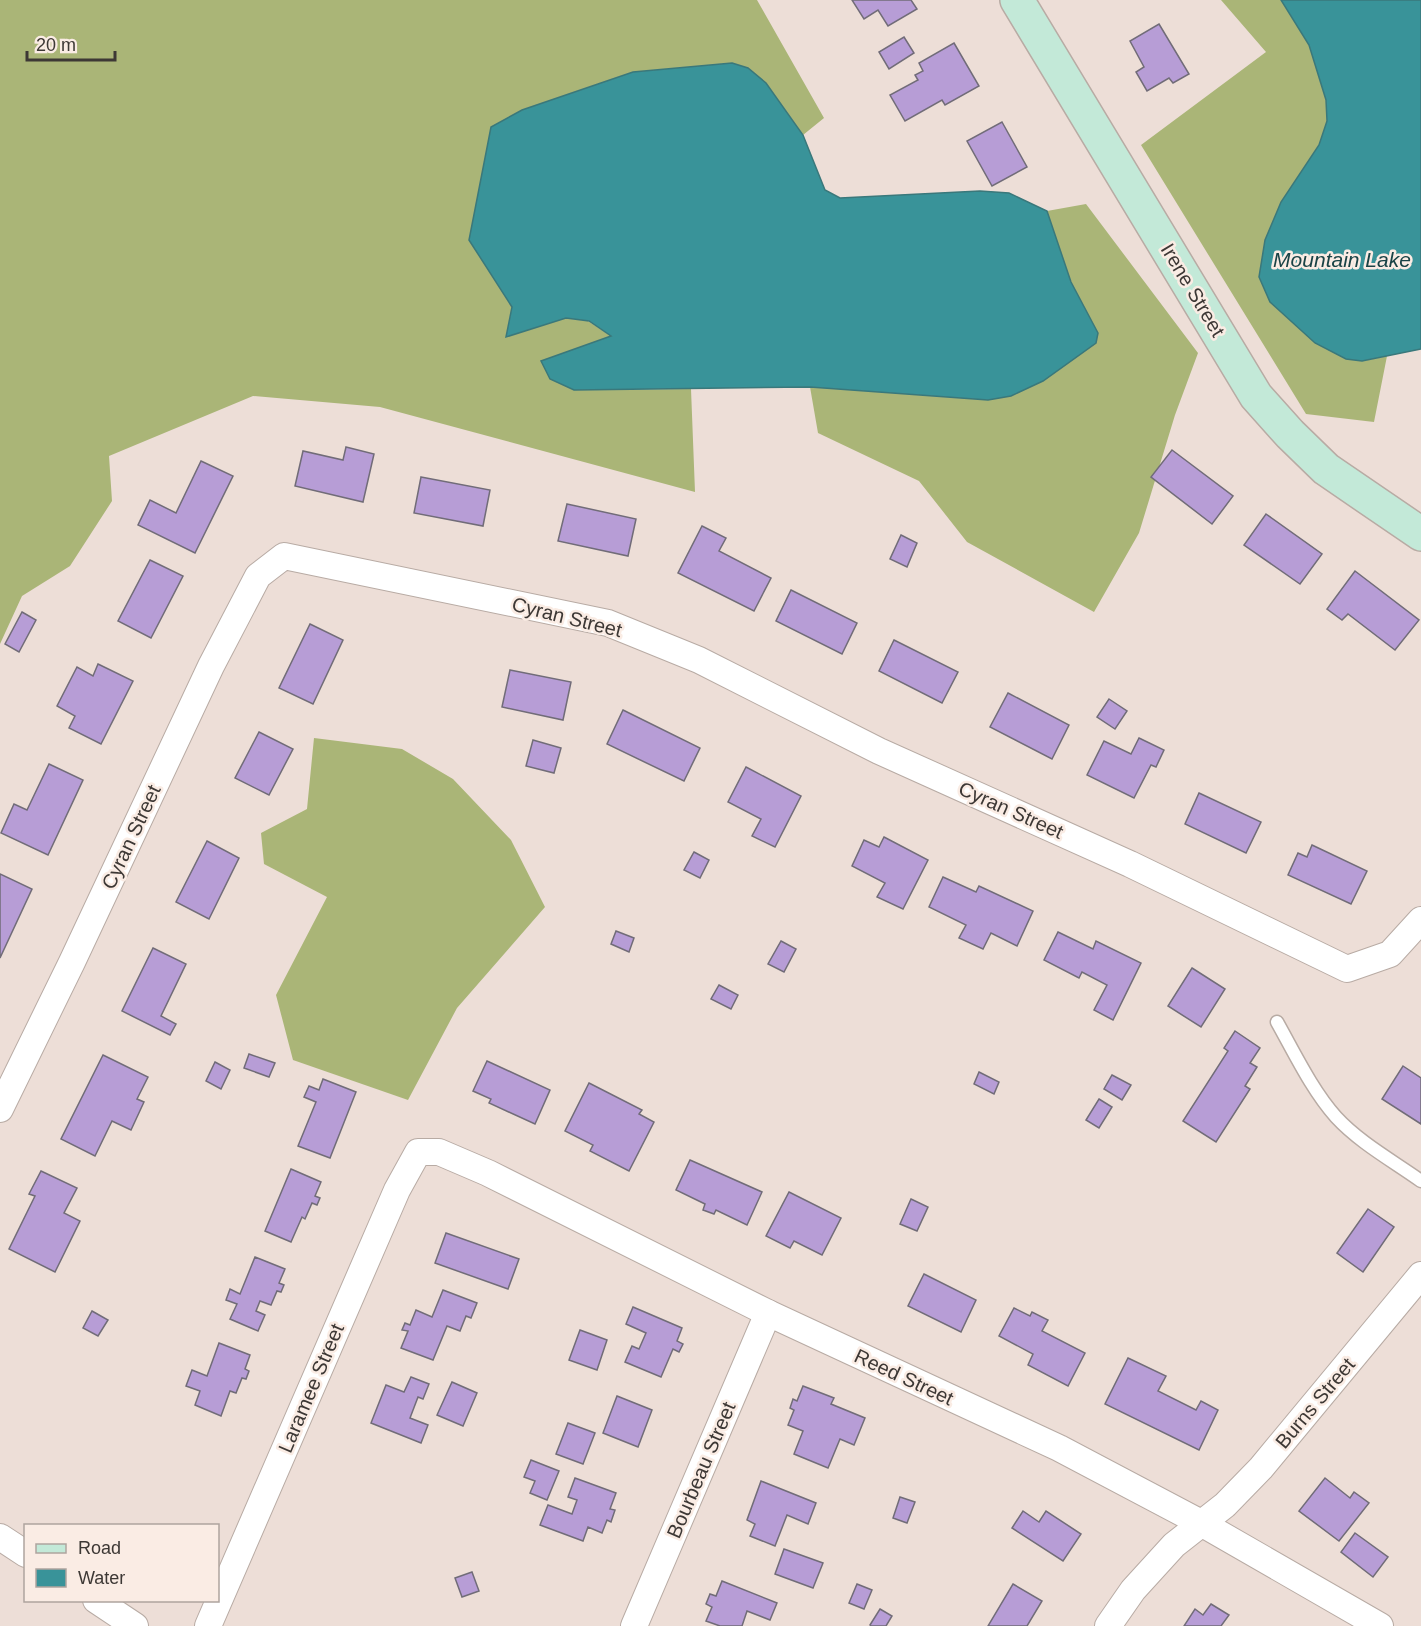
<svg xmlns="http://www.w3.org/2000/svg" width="1421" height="1626" font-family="Arial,sans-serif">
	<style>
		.forest { fill: #aab577 }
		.water { fill: #399399; stroke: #3a787b; stroke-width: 1.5 }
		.building { fill: #b79dd6; stroke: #716c78; stroke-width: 1.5 }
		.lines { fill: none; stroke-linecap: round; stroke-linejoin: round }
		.lane-casing { stroke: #b8aba4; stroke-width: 15 }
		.street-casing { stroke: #b8aba4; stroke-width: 28 }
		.secondary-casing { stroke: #b8aba4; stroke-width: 36 }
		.lane { stroke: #fff; stroke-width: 12 }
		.street { stroke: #fff; stroke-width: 26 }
		.secondary { stroke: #c3e9d8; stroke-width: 33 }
		.labels { text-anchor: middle; stroke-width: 5; stroke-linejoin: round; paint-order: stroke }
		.street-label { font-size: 20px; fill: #3d3835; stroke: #faece4 }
		.water-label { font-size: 21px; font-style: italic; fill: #1a4346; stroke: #faece4 }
	</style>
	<rect width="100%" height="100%" fill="#edded7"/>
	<g class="forest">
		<polygon points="0,0 757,0 824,118 803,135 766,83 732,63 633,72 522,110 469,240 512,307 506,336 566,318 588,321 611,336 542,361 574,390 691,389 695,492 380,407 253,396 109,456 112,501 70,566 22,596 0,644"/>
		<polygon points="1221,0 1281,0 1309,45 1326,100 1327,121 1319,145 1281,202 1362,361 1387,356 1374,422 1306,414 1141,145 1266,52"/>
		<polygon points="1086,204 1198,353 1175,415 1139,533 1094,612 967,542 919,481 818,433 810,387 988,400 1098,333 1071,282 1047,211"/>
		<polygon points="314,738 402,749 453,779 511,840 545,907 457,1008 408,1100 293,1060 276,995 327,897 264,864 261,833 307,809"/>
	</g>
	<g class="water">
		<polygon points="1281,0 1421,0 1421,349 1362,361 1346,359 1315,343 1270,302 1259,277 1265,240 1281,202 1319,145 1327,121 1326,100 1309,45"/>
		<polygon points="732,63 748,68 766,83 803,135 825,190 840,198 980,191 1009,193 1047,211 1071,282 1098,333 1096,343 1043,381 1011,396 988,400 810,387 574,390 550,379 541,361 611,336 589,321 566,318 506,337 512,307 469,240 491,127 522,110 633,72"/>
	</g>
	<g class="building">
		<polygon points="852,0 911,0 917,9 888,26 878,10 864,19"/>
		<polygon points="1159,24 1189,74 1173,83 1169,78 1147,91 1136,72 1144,67 1130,41"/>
		<polygon points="904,37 914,53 889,69 879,52"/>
		<polygon points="954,43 979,86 945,105 942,100 905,121 890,95 918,80 915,75 923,71 919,63"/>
		<polygon points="1002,122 1027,167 992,186 967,141"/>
		<polygon points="346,447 374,454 363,502 295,486 303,451 343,460"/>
		<polygon points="1172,450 1233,496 1212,524 1151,477"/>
		<polygon points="201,461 233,476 195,553 138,525 150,500 176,513"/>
		<polygon points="421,477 490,490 483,526 414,513"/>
		<polygon points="567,504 636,519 628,556 558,541"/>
		<polygon points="1266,514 1322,554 1300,584 1244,545"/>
		<polygon points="702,526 726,538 719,551 771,578 754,611 678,573"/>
		<polygon points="901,535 917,543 907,567 890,559"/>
		<polygon points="150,560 183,576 151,638 118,621"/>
		<polygon points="1355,571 1419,620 1395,650 1348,614 1342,620 1327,609"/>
		<polygon points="791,590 857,623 842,654 776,621"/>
		<polygon points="22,612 36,620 19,652 5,644"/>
		<polygon points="310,624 343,640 313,704 279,688"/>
		<polygon points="894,640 958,672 942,703 879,671"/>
		<polygon points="98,664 133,681 101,744 69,728 75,716 57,706 77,667 93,676"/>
		<polygon points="510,670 571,682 563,720 502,707"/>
		<polygon points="1008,693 1069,725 1052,759 990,727"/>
		<polygon points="1109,699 1127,711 1115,729 1097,717"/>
		<polygon points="623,710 700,748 684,781 607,744"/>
		<polygon points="259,732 293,749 269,795 235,778"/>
		<polygon points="1139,738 1164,750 1156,767 1151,765 1134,798 1087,775 1104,741 1131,754"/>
		<polygon points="533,740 561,748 554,773 526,766"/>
		<polygon points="49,764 83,780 48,855 1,833 14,804 27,810"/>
		<polygon points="746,767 801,796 775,847 752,836 761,819 728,802"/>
		<polygon points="1199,793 1261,822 1246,853 1185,824"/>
		<polygon points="884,837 928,860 903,909 877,897 885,883 852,866 864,840 879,847"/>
		<polygon points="207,841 239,858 209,919 176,902"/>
		<polygon points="1312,845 1367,871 1351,904 1288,875 1298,853 1307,857"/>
		<polygon points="694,852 709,860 700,878 684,870"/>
		<polygon points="0,874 32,889 0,958"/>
		<polygon points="943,877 976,892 979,886 1033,911 1017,946 991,933 983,949 959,938 966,925 929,907"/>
		<polygon points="616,931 634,938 629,952 611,944"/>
		<polygon points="1058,932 1093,949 1096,941 1141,963 1113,1020 1094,1010 1107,985 1082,972 1079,978 1044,960"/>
		<polygon points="781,941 796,949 784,972 768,964"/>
		<polygon points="153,948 186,964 161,1016 176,1024 170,1035 122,1011"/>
		<polygon points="1192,968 1225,989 1201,1027 1168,1006"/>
		<polygon points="719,985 738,995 731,1009 711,999"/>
		<polygon points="1235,1031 1260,1048 1250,1063 1257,1067 1245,1086 1250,1089 1216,1142 1183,1121 1228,1051 1224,1048"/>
		<polygon points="249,1054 275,1063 269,1077 244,1068"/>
		<polygon points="103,1055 148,1077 137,1099 144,1102 131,1130 112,1121 95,1156 61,1139"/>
		<polygon points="487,1061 550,1090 535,1124 489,1103 491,1099 473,1091"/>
		<polygon points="215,1062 230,1070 221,1089 206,1081"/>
		<polygon points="1403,1066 1421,1078 1421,1124 1382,1099"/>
		<polygon points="979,1072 999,1082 994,1094 974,1084"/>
		<polygon points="1112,1075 1131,1085 1122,1100 1104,1089"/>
		<polygon points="323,1079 356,1092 330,1158 298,1146 316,1102 304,1097 309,1086 319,1090"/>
		<polygon points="589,1083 642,1110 639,1114 654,1122 629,1171 590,1151 593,1145 565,1131"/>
		<polygon points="1099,1099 1112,1107 1099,1128 1086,1120"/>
		<polygon points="690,1160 762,1192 747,1225 716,1210 714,1214 703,1210 705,1204 676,1190"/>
		<polygon points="291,1169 321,1182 315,1196 320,1198 317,1205 312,1203 305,1219 302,1217 291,1242 265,1231"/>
		<polygon points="41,1171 77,1188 64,1213 80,1221 55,1272 9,1249 35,1196 29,1194"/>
		<polygon points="789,1192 841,1218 822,1255 794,1241 790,1248 766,1236"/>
		<polygon points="911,1199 928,1207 917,1231 900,1224"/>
		<polygon points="1368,1209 1394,1227 1363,1272 1337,1253"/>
		<polygon points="446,1233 519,1259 508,1289 435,1263"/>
		<polygon points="255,1257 285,1269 279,1283 284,1285 281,1292 277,1291 271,1305 260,1301 256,1311 265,1315 258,1331 230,1319 237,1304 226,1300 230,1289 240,1294"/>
		<polygon points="924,1274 976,1300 961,1332 908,1306"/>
		<polygon points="443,1290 477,1303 471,1318 466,1316 460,1331 447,1326 433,1360 401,1348 408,1331 402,1330 405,1323 410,1325 416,1310 432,1317"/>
		<polygon points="633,1307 682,1328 677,1341 683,1344 679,1352 673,1349 661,1377 625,1362 632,1346 639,1349 646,1333 626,1324"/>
		<polygon points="1014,1308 1030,1316 1032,1312 1048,1320 1042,1331 1085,1353 1068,1386 1028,1365 1033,1354 999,1336"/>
		<polygon points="92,1311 108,1320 98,1336 83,1328"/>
		<polygon points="580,1330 607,1340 597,1370 569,1360"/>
		<polygon points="219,1343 250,1355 245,1369 249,1371 246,1379 242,1378 236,1393 230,1391 221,1416 195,1405 200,1391 186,1386 192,1370 207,1376"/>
		<polygon points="1128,1358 1166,1376 1158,1391 1196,1410 1201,1401 1218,1410 1199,1450 1105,1404"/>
		<polygon points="411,1377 429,1384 423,1399 418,1397 410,1418 428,1425 421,1443 371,1423 386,1385 404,1392"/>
		<polygon points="452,1382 477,1393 463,1426 437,1415"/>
		<polygon points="803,1386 834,1398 831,1404 865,1418 854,1445 840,1439 828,1468 794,1454 803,1431 788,1425 794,1410 790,1408 793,1399 797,1401"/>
		<polygon points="617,1396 652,1410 638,1447 603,1433"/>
		<polygon points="568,1423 595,1433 583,1464 556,1454"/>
		<polygon points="531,1460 559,1471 547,1500 530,1493 535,1481 524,1477"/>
		<polygon points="575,1478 616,1493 610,1509 615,1510 611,1522 607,1520 602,1533 588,1527 583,1541 540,1525 548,1505 572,1514 577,1500 568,1497"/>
		<polygon points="1325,1478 1350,1498 1354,1492 1369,1503 1339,1541 1299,1511"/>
		<polygon points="761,1481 816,1503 808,1524 787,1515 775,1546 750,1536 755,1524 747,1520"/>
		<polygon points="900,1497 915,1502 907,1523 893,1518"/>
		<polygon points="1023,1511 1039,1522 1046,1511 1081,1534 1063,1561 1012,1528"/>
		<polygon points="1355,1533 1388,1557 1373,1577 1341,1552"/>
		<polygon points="784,1549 823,1563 813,1588 775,1574"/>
		<polygon points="472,1572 479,1591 462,1597 455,1578"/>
		<polygon points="722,1581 777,1603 770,1620 747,1611 742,1626 720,1626 706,1621 712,1607 706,1604 710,1594 716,1596"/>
		<polygon points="857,1584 872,1590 864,1609 849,1603"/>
		<polygon points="1013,1584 1042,1601 1027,1626 988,1626"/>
		<polygon points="1211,1604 1229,1615 1221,1626 1184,1626 1195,1609 1203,1615"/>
		<polygon points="880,1609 892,1616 886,1626 871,1626 870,1625"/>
	</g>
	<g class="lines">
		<defs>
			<path id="lane" d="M 1277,1022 C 1295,1054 1312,1090 1336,1117 C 1360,1143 1393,1161 1421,1181"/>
			<g id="street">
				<polyline points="0,1109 72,962 211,666 258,576 284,556 608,623 699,660 879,751 1130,864 1347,969 1390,954 1421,920"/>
				<polyline points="0,1537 26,1554"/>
				<polyline points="96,1600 135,1626"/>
				<polyline points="208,1626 397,1190 418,1152 439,1152 488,1173 768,1313 1059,1448 1201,1523 1380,1626"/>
				<polyline points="634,1626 768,1313"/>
				<polyline points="1108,1626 1133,1590 1174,1545 1225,1505 1261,1468 1421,1275"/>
			</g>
			<polyline id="secondary" points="1017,0 1256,396 1290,434 1326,469 1421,534"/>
		</defs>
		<use href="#lane" class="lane-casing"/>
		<use href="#street" class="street-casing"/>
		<use href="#secondary" class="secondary-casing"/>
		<use href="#lane" class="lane"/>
		<use href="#street" class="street"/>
		<use href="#secondary" class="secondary"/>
	</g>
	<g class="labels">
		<g class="street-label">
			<text transform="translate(1193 290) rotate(59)" y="7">Irene Street</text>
			<text transform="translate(567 617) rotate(14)" y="7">Cyran Street</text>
			<text transform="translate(1011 810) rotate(24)" y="7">Cyran Street</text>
			<text transform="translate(131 837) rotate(-65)" y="7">Cyran Street</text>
			<text transform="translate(904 1377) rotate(25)" y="7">Reed Street</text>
			<text transform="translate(311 1388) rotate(-67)" y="7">Laramee Street</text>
			<text transform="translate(1315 1403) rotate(-50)" y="7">Burns Street</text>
			<text transform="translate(701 1470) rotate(-67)" y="7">Bourbeau Street</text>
		</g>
		<g class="water-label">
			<text x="1342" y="267">Mountain Lake</text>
		</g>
	</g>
	<rect x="24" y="1524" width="195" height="78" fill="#faece4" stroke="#aea49e" stroke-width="1.5"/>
	<rect x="36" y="1544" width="30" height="9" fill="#c3e9d8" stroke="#aea49e" stroke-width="1.5"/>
	<text x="78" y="1554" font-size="18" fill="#3d3835">Road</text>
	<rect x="36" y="1569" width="30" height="18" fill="#399399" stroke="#aea49e" stroke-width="1.5"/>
	<text x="78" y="1584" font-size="18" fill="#3d3835">Water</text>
	<path d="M27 51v9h88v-9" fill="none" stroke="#3d3835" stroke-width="3"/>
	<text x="36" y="51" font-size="18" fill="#3d3835" stroke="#faece4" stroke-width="4.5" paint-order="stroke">20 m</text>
</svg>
